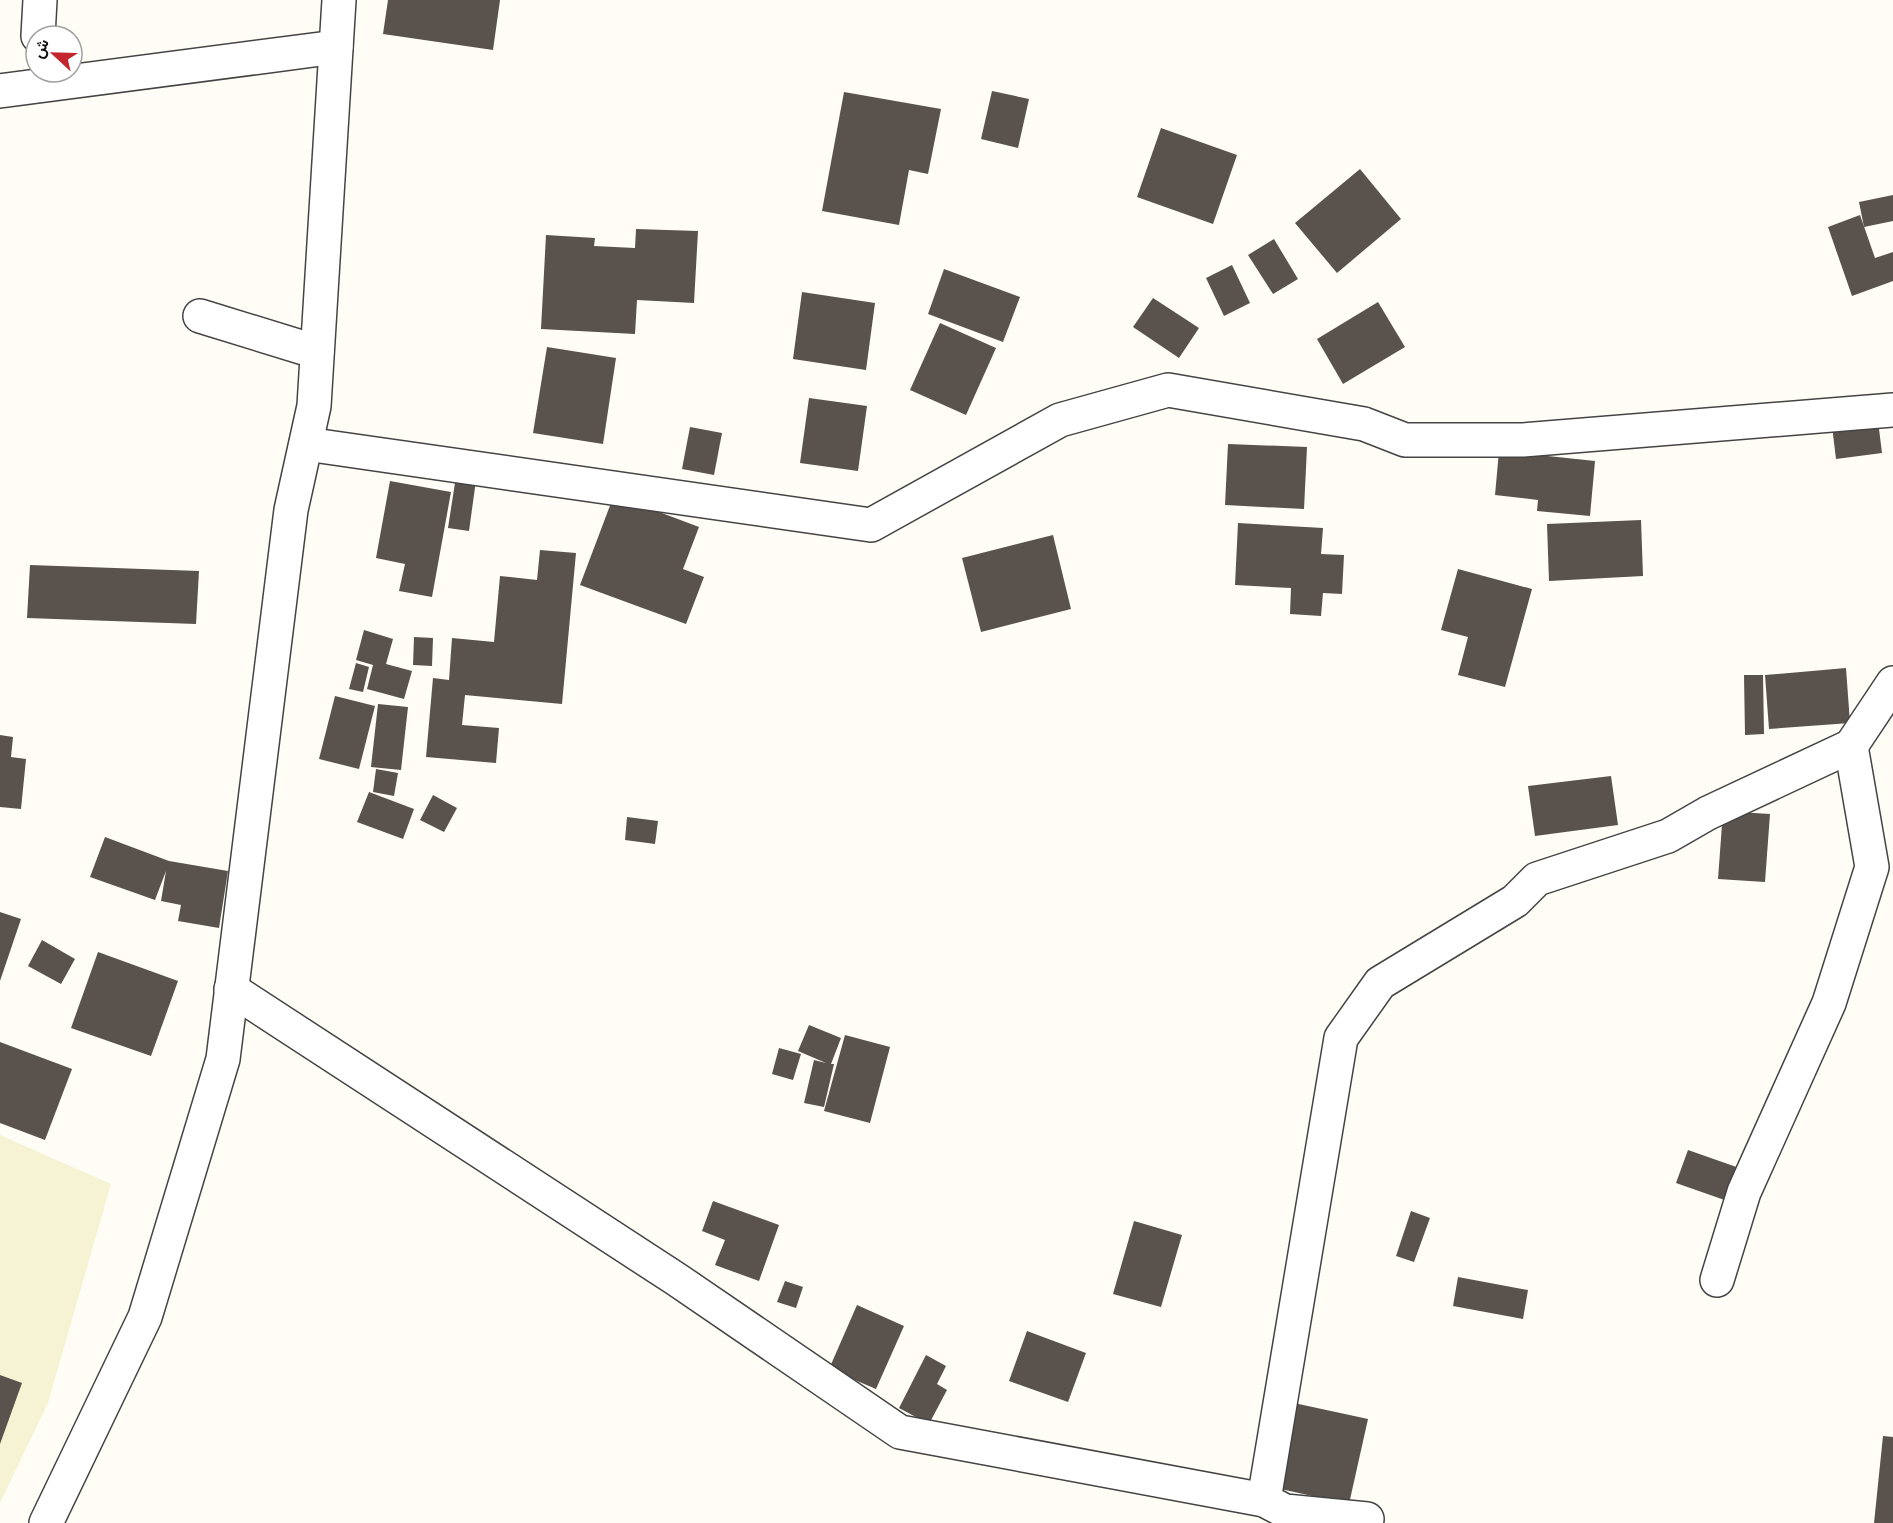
<svg xmlns="http://www.w3.org/2000/svg" width="1893" height="1523" font-family="Georgia,Vazirmatn,serif">
	<style>
		.farmland { fill: #f6f3d4 }
		.building { fill: #5a524d }
		.lines { fill: none; stroke-linecap: round; stroke-linejoin: round }
		.minor-casing { stroke: #444; stroke-width: 36 }
		.minor { stroke: #fff; stroke-width: 33 }
	</style>
	<rect width="100%" height="100%" fill="#fffdf5"/>
	<polygon class="farmland" points="0,1135 111,1184 48,1403 0,1503"/>
	<g class="building">
		<polygon points="388,0 500,0 493,50 383,34"/>
		<polygon points="992,91 1029,99 1018,148 981,139"/>
		<polygon points="844,92 941,109 928,174 909,170 899,225 822,211"/>
		<polygon points="1161,128 1237,155 1213,224 1137,197"/>
		<polygon points="1360,169 1401,219 1337,273 1295,223"/>
		<polygon points="1893,195 1893,221 1864,227 1859,202"/>
		<polygon points="1860,215 1875,258 1893,252 1893,281 1852,296 1828,227"/>
		<polygon points="636,229 698,231 694,303 637,300 635,334 541,329 546,235 595,238 594,246 635,248"/>
		<polygon points="1274,239 1298,279 1273,294 1248,255"/>
		<polygon points="1232,265 1250,303 1224,316 1206,278"/>
		<polygon points="944,269 1020,297 1003,342 928,314"/>
		<polygon points="802,292 875,303 866,370 793,359"/>
		<polygon points="1153,298 1199,328 1179,358 1133,327"/>
		<polygon points="1378,302 1405,347 1343,384 1317,339"/>
		<polygon points="940,323 996,348 966,415 910,390"/>
		<polygon points="547,347 616,358 603,444 533,433"/>
		<polygon points="809,398 867,406 858,471 800,463"/>
		<polygon points="1878,421 1882,453 1836,459 1832,426"/>
		<polygon points="690,427 722,433 714,475 682,469"/>
		<polygon points="1228,444 1307,447 1304,509 1225,505"/>
		<polygon points="1499,451 1595,461 1590,516 1537,511 1538,500 1495,495"/>
		<polygon points="457,470 477,473 469,531 448,528"/>
		<polygon points="390,481 451,492 432,597 399,591 405,564 376,558"/>
		<polygon points="614,495 699,527 683,569 704,577 686,624 580,585"/>
		<polygon points="1641,520 1643,576 1549,581 1547,524"/>
		<polygon points="1238,523 1323,528 1321,554 1344,555 1342,594 1323,593 1321,616 1290,614 1291,588 1235,585"/>
		<polygon points="1053,535 1071,609 981,632 962,558"/>
		<polygon points="540,550 576,553 562,704 465,695 462,725 499,728 496,763 426,757 433,678 449,680 452,638 494,642 500,576 537,580"/>
		<polygon points="30,565 199,571 196,624 27,618"/>
		<polygon points="1458,569 1532,589 1505,687 1458,675 1468,637 1441,630"/>
		<polygon points="364,630 393,639 386,664 412,671 404,699 367,689 373,665 356,660"/>
		<polygon points="414,637 433,638 432,666 413,665"/>
		<polygon points="356,663 369,667 363,692 349,689"/>
		<polygon points="1846,668 1850,723 1769,729 1765,675"/>
		<polygon points="1744,675 1763,675 1764,734 1745,735"/>
		<polygon points="335,696 375,706 359,769 319,759"/>
		<polygon points="378,704 408,707 401,770 371,767"/>
		<polygon points="0,735 13,737 11,757 26,759 21,809 0,807"/>
		<polygon points="376,769 398,773 394,796 373,792"/>
		<polygon points="1611,776 1618,825 1535,836 1528,786"/>
		<polygon points="369,792 414,809 403,839 357,822"/>
		<polygon points="433,795 457,808 444,832 420,820"/>
		<polygon points="1723,811 1770,814 1765,882 1718,879"/>
		<polygon points="627,817 658,821 655,844 625,840"/>
		<polygon points="105,837 169,861 228,871 219,928 178,921 181,905 161,901 166,871 155,900 90,877"/>
		<polygon points="0,912 21,919 0,981"/>
		<polygon points="42,940 75,959 61,984 28,966"/>
		<polygon points="98,952 178,981 151,1056 71,1028"/>
		<polygon points="809,1025 841,1038 831,1064 834,1064 824,1107 804,1103 814,1060 826,1063 798,1051"/>
		<polygon points="845,1035 890,1047 870,1123 824,1111"/>
		<polygon points="0,1042 72,1069 45,1140 0,1123"/>
		<polygon points="779,1048 801,1054 793,1080 772,1074"/>
		<polygon points="1688,1150 1745,1170 1733,1203 1676,1183"/>
		<polygon points="713,1201 779,1225 759,1281 715,1265 725,1240 702,1231"/>
		<polygon points="1411,1211 1430,1218 1414,1262 1396,1256"/>
		<polygon points="1134,1221 1182,1235 1161,1307 1113,1294"/>
		<polygon points="1458,1277 1528,1290 1523,1319 1453,1306"/>
		<polygon points="785,1281 803,1287 796,1308 777,1302"/>
		<polygon points="857,1305 904,1326 876,1389 829,1369"/>
		<polygon points="1027,1331 1086,1353 1068,1402 1009,1381"/>
		<polygon points="926,1355 946,1366 937,1384 947,1390 929,1424 899,1408"/>
		<polygon points="0,1375 22,1383 0,1444"/>
		<polygon points="1294,1403 1368,1419 1349,1504 1276,1488"/>
		<polygon points="1883,1436 1893,1437 1893,1523 1874,1523"/>
	</g>
	<g class="lines">
		<defs>
			<g id="minor">
				<polyline points="38,36 40,0"/>
				<polyline points="0,91 336,47"/>
				<polyline points="200,316 317,352"/>
				<polyline points="306,444 871,525 1060,420 1168,390 1364,424 1405,440 1523,440 1893,410"/>
				<polyline points="231,989 676,1279 900,1432 1264,1500 1285,1511 1367,1519"/>
				<polyline points="1717,1280 1744,1192 1829,1003 1872,867 1851,746"/>
				<polyline points="1264,1500 1341,1038 1380,983 1515,901 1537,879 1668,836 1708,813 1851,746 1893,683"/>
				<polyline points="46,1523 145,1317 223,1059 291,510 314,406 339,0"/>
			</g>
		</defs>
		<use href="#minor" class="minor-casing"/>
		<use href="#minor" class="minor"/>
	</g>
	<g transform="translate(54 54) rotate(292)"><circle r="28" fill="#ffffff" stroke="#a0a0a0" stroke-width="1.5"/>
	<path d="M0-4.5L10 22L0 15L-10 22Z" fill="#c4262e"/>
	<text y="-9" font-size="16" font-weight="bold" text-anchor="middle" fill="#111111">ش</text>
	</g>
</svg>
